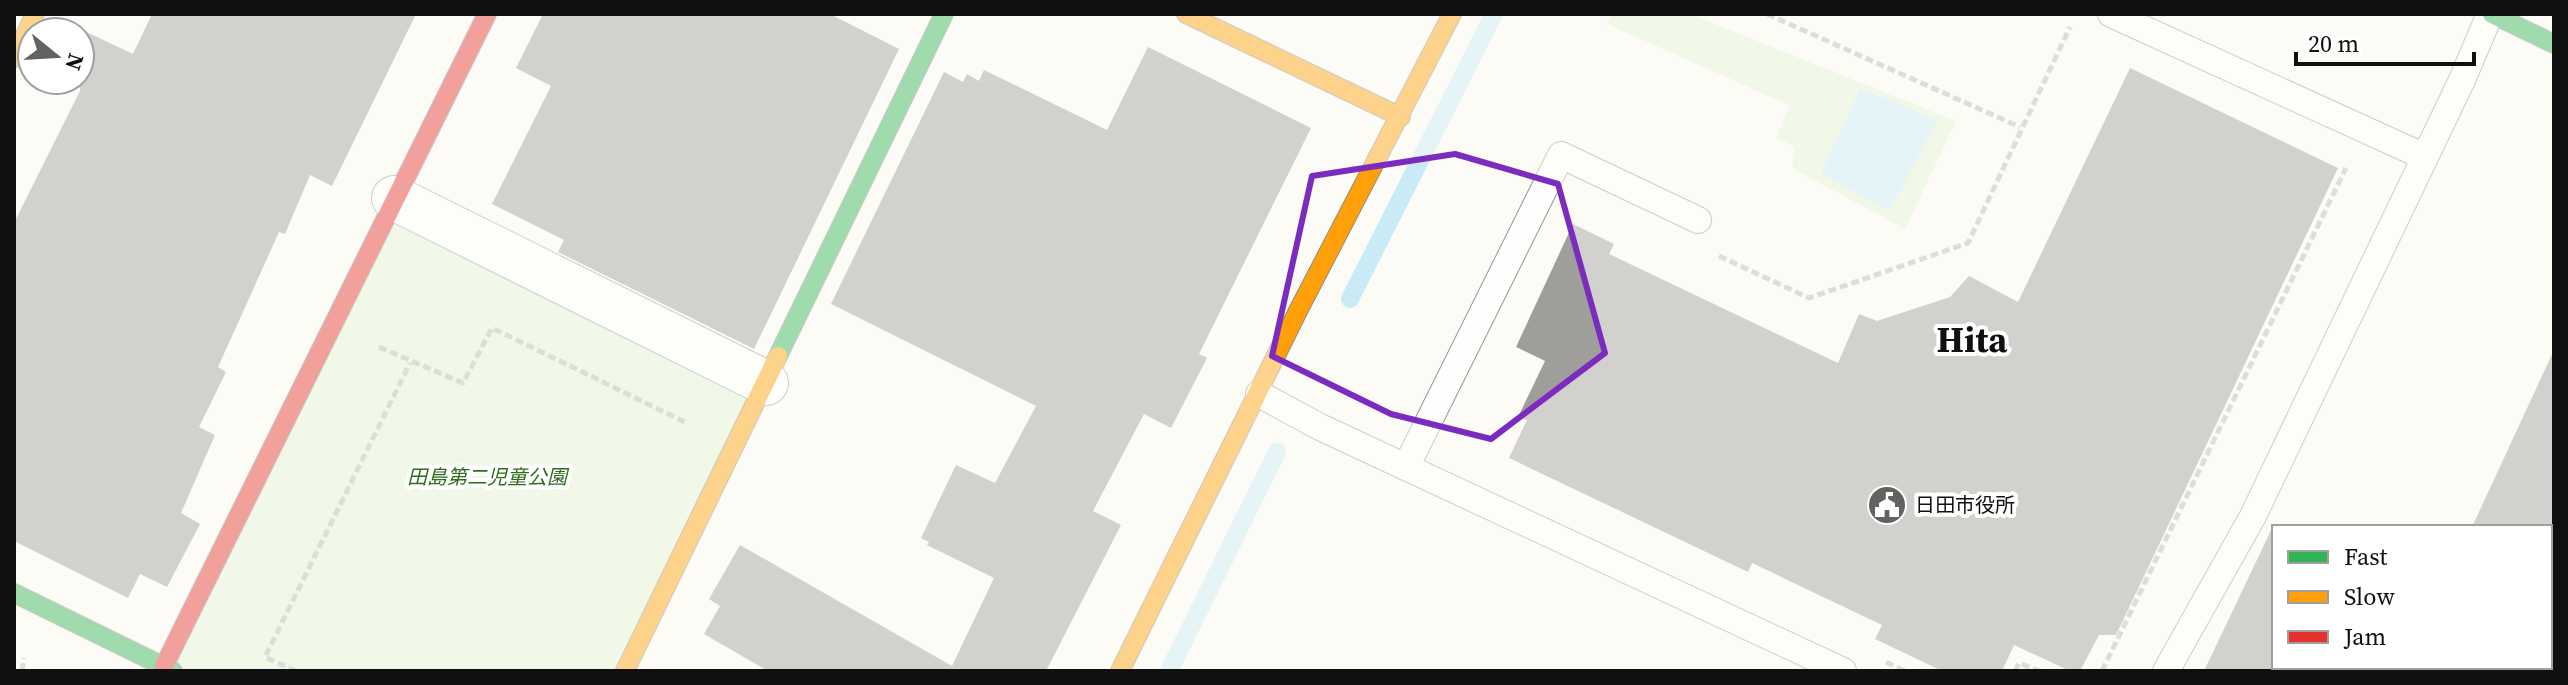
<svg xmlns="http://www.w3.org/2000/svg" width="2568" height="685" font-family="'Source Serif 4','Noto Sans JP',serif">
	<style>
		.green { fill: #e7f3d4 }
		.water { fill: #caeaf8 }
		.lines { fill: none; stroke-linecap: round; stroke-linejoin: round }
		.stream { stroke: #caeaf8; stroke-width: 18 }
		.building { fill: #a09e9b }
		.lane-casing { stroke: #969694; stroke-width: 28 }
		.street-casing { stroke: #969694; stroke-width: 46 }
		.fast-casing { stroke: #8d8c8a; stroke-width: 20 }
		.slow-casing { stroke: #8d8c8a; stroke-width: 20 }
		.jam-casing { stroke: #8d8c8a; stroke-width: 20 }
		.path { stroke: #b9b9b8; stroke-width: 5; stroke-dasharray: 8 4; stroke-linecap: butt }
		.lane { stroke: #fffefe; stroke-width: 26 }
		.street { stroke: #fffefe; stroke-width: 44 }
		.fast { stroke: #30b455; stroke-width: 18 }
		.slow { stroke: #ff9f0a; stroke-width: 18 }
		.jam { stroke: #e5322d; stroke-width: 18 }
		.marked { fill: none; stroke: #7b2cbf; stroke-width: 6; stroke-linejoin: round }
		.labels { text-anchor: middle; stroke-width: 8; stroke-linejoin: round; paint-order: stroke }
		.park-label { font-size: 20px; font-style: italic; fill: #2f6c1c; stroke: #fff }
		.poi-label { font-size: 20px; fill: #101010; stroke: #fff; text-anchor: start }
		.town-label { font-size: 36px; font-weight: bold; fill: #101010; stroke: #fff }
	</style>
	<rect width="100%" height="100%" fill="#fcfbf6"/>
	<g class="green">
		<polygon points="1611,14 1690,14 1956,121 1905,229 1792,168 1795,147 1777,138 1789,105 1607,24"/>
		<polygon points="398,216 751,394 616,671 188,671 175,665"/>
	</g>
	<polygon class="water" points="1860,88 1937,120 1890,211 1821,174"/>
	<g class="lines">
		<g class="stream">
			<polyline points="1350,299 1494,14"/>
			<polyline points="1169,671 1277,452"/>
		</g>
	</g>
	<g class="building">
		<polygon points="152,14 416,14 332,186 310,175 285,234 279,232 218,367 226,372 199,427 215,435 181,513 200,524 167,587 140,574 128,598 14,541 14,223 80,91 80,29 133,54"/>
		<polygon points="543,14 830,14 899,49 754,349 558,252 564,240 492,204 551,86 516,68"/>
		<polygon points="1148,47 1311,128 1199,354 1207,358 1171,428 1144,414 1093,511 1121,525 1046,671 768,671 704,634 720,606 709,599 740,545 952,666 994,578 927,545 929,542 921,538 956,465 995,483 1036,406 831,304 944,72 963,82 967,74 979,81 984,70 1107,130"/>
		<polygon points="2130,68 2338,168 2116,635 2099,635 2080,671 2070,671 2014,645 2002,671 1942,671 1875,639 1882,625 1752,563 1748,572 1509,458 1527,420 1518,417 1545,361 1516,347 1573,224 1614,244 1609,254 1838,363 1859,314 1877,321 1950,297 1969,276 2018,302"/>
		<polygon points="2554,350 2554,527 2472,527"/>
		<polygon points="2274,524 2274,671 2204,671"/>
	</g>
	<g class="lines">
		<defs>
			<g id="lane">
				<polyline points="2111,14 2425,157"/>
				<polyline points="1259,394 1320,427 1843,671"/>
				<polyline points="1406,467 1561,155 1698,220"/>
				<polyline points="2166,671 2253,516 2462,80 2490,14"/>
			</g>
			<polyline id="street" points="394,198 766,383"/>
			<g id="fast">
				<polyline points="2492,14 2554,44"/>
				<polyline points="778,356 944,14"/>
				<polyline points="14,593 173,671"/>
			</g>
			<g id="slow">
				<polyline points="1186,14 1401,117"/>
				<polyline points="14,58 35,14"/>
				<polyline points="625,671 778,356"/>
				<polyline points="1120,671 1298,311 1452,14"/>
			</g>
			<polyline id="jam" points="164,666 487,14"/>
		</defs>
		<use href="#lane" class="lane-casing"/>
		<use href="#street" class="street-casing"/>
		<use href="#fast" class="fast-casing"/>
		<use href="#slow" class="slow-casing"/>
		<use href="#jam" class="jam-casing"/>
		<g class="path">
			<polyline points="1767,14 2020,127"/>
			<polyline points="1719,256 1809,298 1968,243 2070,27"/>
			<polyline points="379,347 463,383 492,328 687,423"/>
			<polyline points="1886,662 1905,671"/>
			<polyline points="22,671 24,658"/>
			<polyline points="296,671 265,657 410,363"/>
			<polyline points="2015,671 2019,663 2039,671"/>
			<polyline points="2102,671 2346,168"/>
		</g>
		<use href="#lane" class="lane"/>
		<use href="#street" class="street"/>
		<use href="#fast" class="fast"/>
		<use href="#slow" class="slow"/>
		<use href="#jam" class="jam"/>
	</g>
	<path d="M0 0H2568V685H0ZM 1455,154 L 1558,184 L 1605,353 L 1491,439 L 1391,414 L 1272,356 L 1312,176 Z" fill="#fcfbf6" fill-opacity=".55" fill-rule="evenodd"/>
	<path class="marked" d="M 1455,154 L 1558,184 L 1605,353 L 1491,439 L 1391,414 L 1272,356 L 1312,176 Z"/>
	<defs>
		<symbol id="civic-disc" viewBox="-11 -11 22 22"><circle r="9.5" fill="#636260" stroke="#fff"/><path d="M-.6-6.5H3V-4.5H.6V-3L4-1V1h2V6H-6V1h2V-1L-.6-3ZM-1.2 2.5V6h2.4V2.5Z" fill="#fff"/></symbol>
	</defs>
	<g fill-rule="evenodd">
		<use href="#civic-disc" x="1865" y="483" width="44" height="44"/>
	</g>
	<g class="labels">
		<g class="park-label">
			<text x="487" y="484">田島第二児童公園</text>
		</g>
		<g class="poi-label">
			<text x="1915" y="512">日田市役所</text>
		</g>
		<g class="town-label">
			<text x="1972" y="352">Hita</text>
		</g>
	</g>
	<rect width="2568" height="685" fill="none" stroke="#101010" stroke-width="32"/>
	<rect x="2272" y="525" width="280" height="144" fill="#ffffff" stroke="#9f9f9f" stroke-width="2"/>
	<rect x="2288" y="551" width="40" height="12" fill="#30b455" stroke="#9f9f9f" stroke-width="2"/>
	<text x="2344" y="565" font-size="24" fill="#101010">Fast</text>
	<rect x="2288" y="591" width="40" height="12" fill="#ff9f0a" stroke="#9f9f9f" stroke-width="2"/>
	<text x="2344" y="605" font-size="24" fill="#101010">Slow</text>
	<rect x="2288" y="631" width="40" height="12" fill="#e5322d" stroke="#9f9f9f" stroke-width="2"/>
	<text x="2344" y="645" font-size="24" fill="#101010">Jam</text>
	<g transform="translate(56 56) rotate(108)"><circle r="38" fill="#ffffff" stroke="#9f9f9f" stroke-width="2"/>
	<path d="M0-6L14 30L0 20L-14 30Z" fill="#636260"/>
	<text y="-12" font-size="22" font-weight="bold" text-anchor="middle" fill="#101010">N</text>
	</g>
	<path d="M2296 52v12h178v-12" fill="none" stroke="#101010" stroke-width="4"/>
	<text x="2308" y="52" font-size="24" fill="#101010" stroke="#ffffff" stroke-width="6" paint-order="stroke">20 m</text>
</svg>
